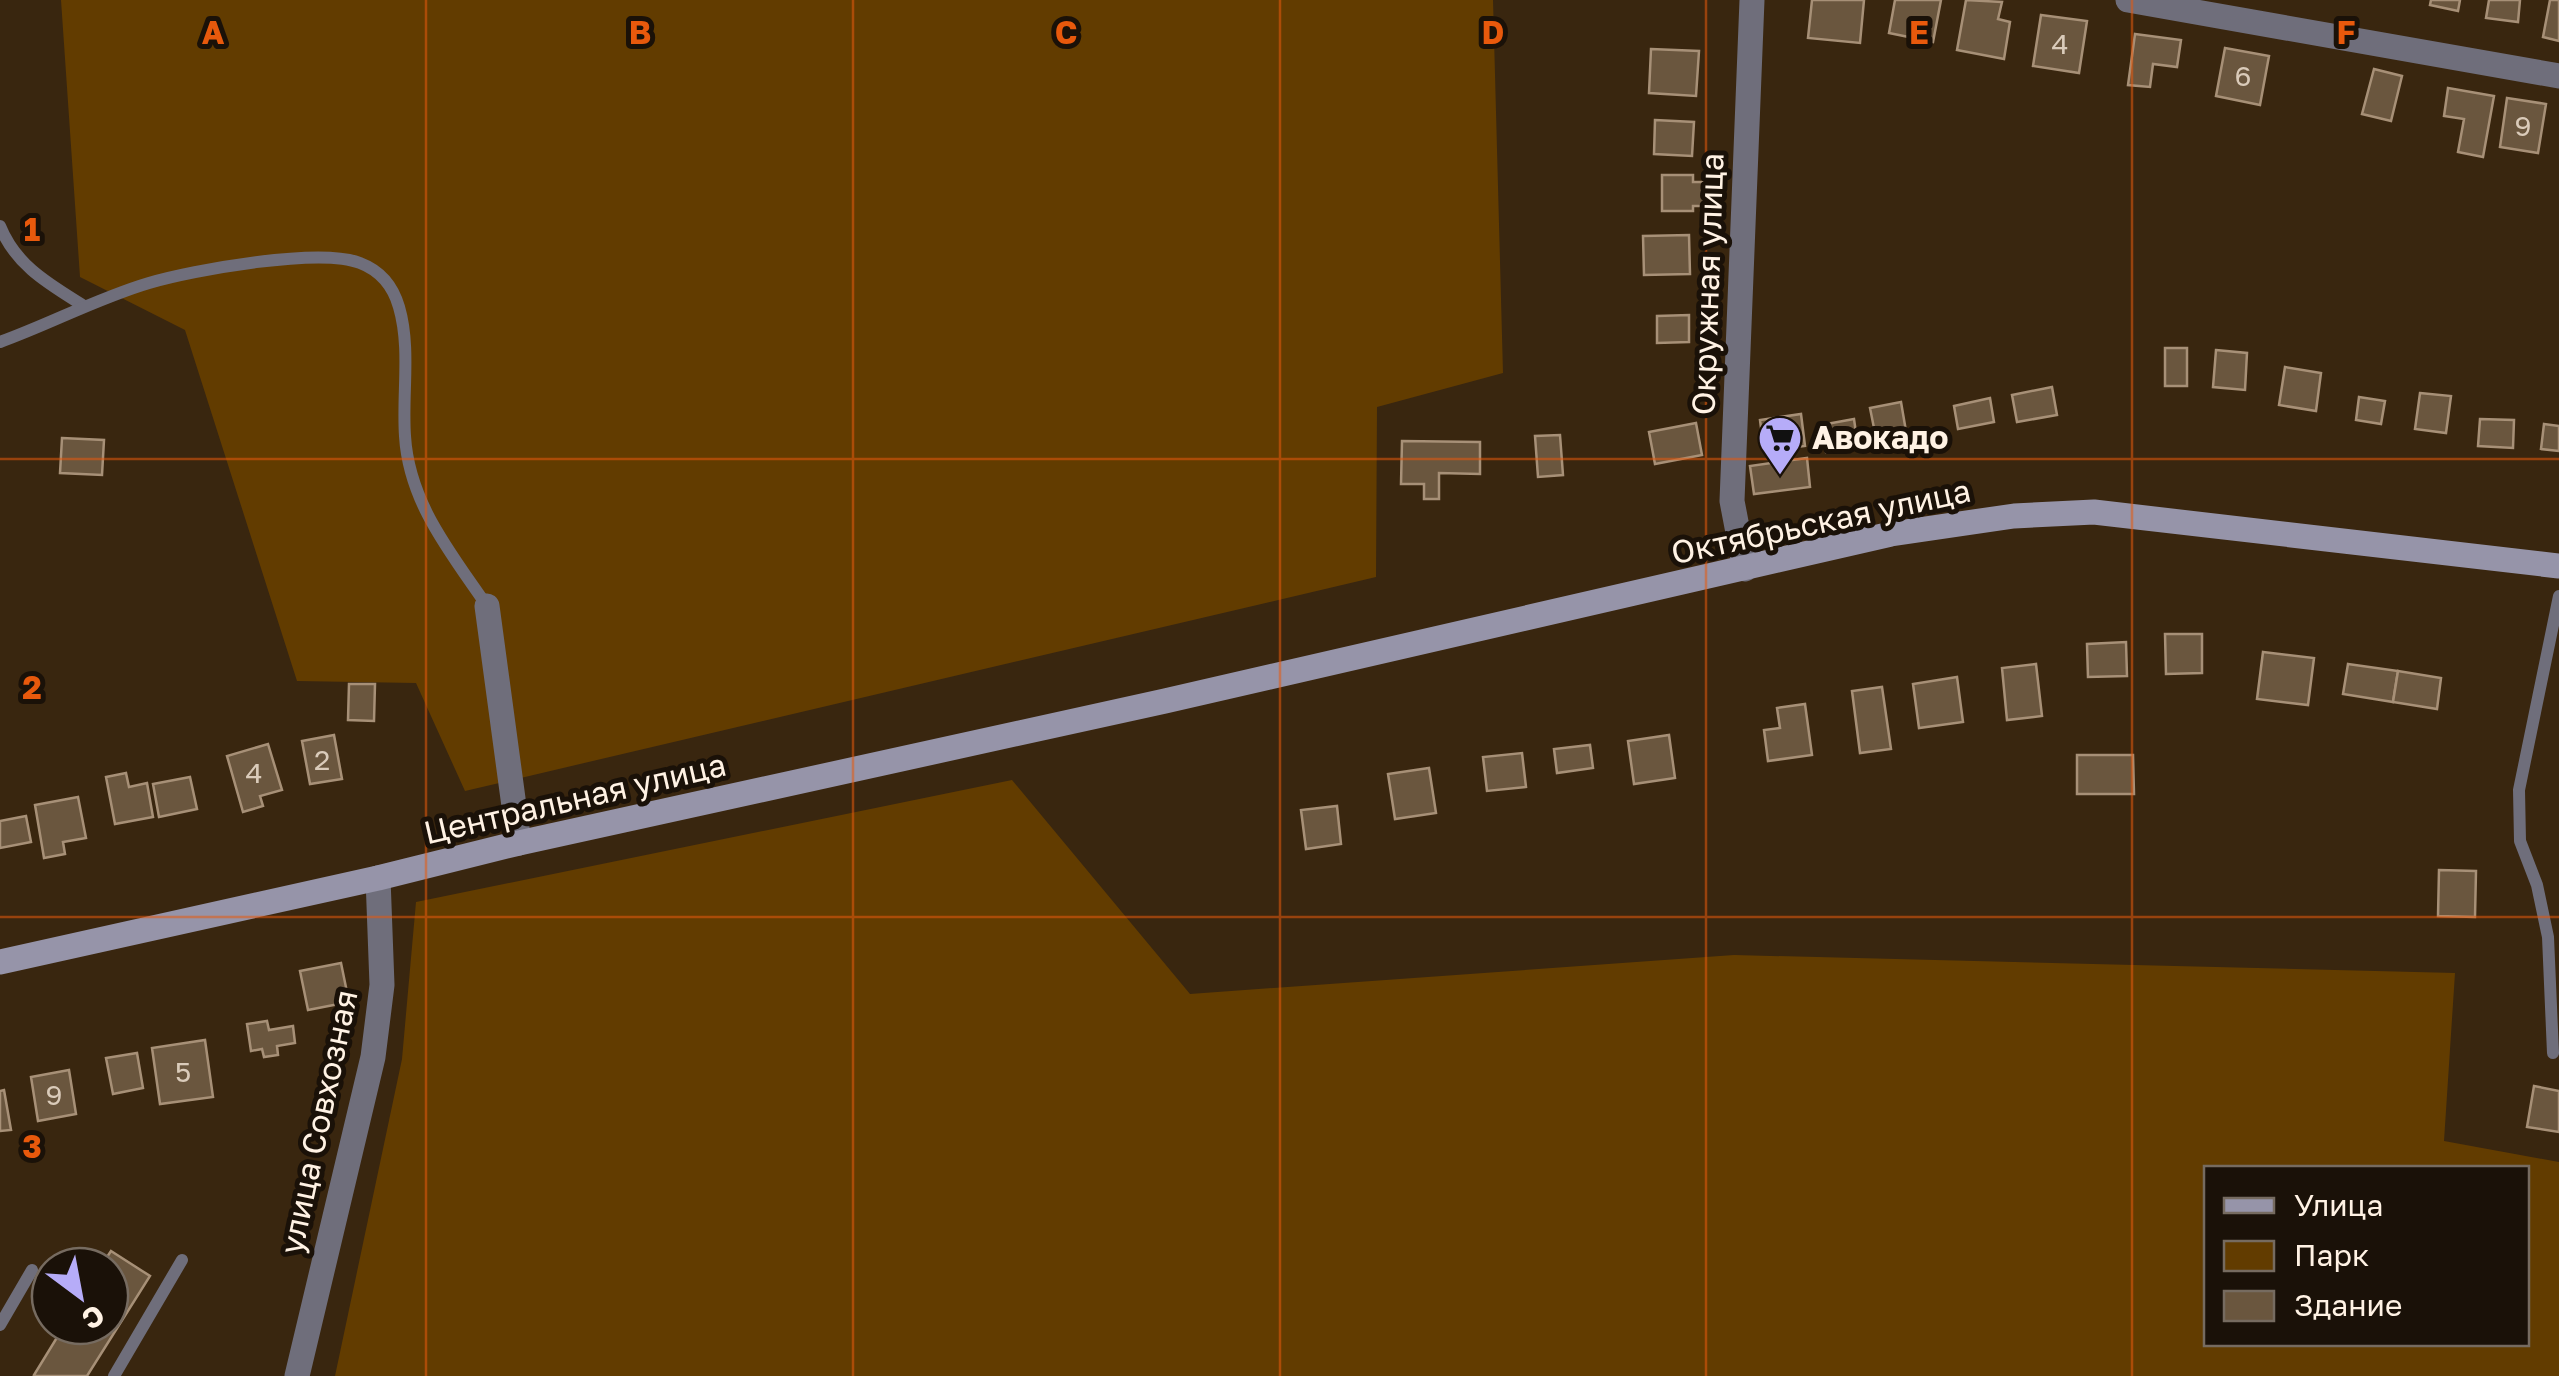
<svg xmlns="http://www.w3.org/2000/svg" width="2559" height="1376" font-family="'Golos Text',sans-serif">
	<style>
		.green { fill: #623c00; fill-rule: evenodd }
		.building { fill: #6a563e; stroke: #a79077; stroke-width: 2.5 }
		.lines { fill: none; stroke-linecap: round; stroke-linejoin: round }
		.service { stroke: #6f6e7b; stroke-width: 12 }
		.minor { stroke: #6f6e7b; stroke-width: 25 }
		.secondary { stroke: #9694a9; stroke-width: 25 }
		.grid { fill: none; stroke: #e8590c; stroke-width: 2.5; stroke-opacity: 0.55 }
		.labels { text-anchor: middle; stroke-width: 10; stroke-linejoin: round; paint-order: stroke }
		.number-label { font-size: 28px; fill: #dacbba }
		.street-label { font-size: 32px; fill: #fff2e4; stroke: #1a1108 }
		.poi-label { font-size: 32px; font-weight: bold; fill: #fff2e4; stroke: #1a1108; text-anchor: start }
		.grid-label { font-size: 32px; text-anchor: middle; font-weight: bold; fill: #e8590c; stroke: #1a1108; stroke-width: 10; stroke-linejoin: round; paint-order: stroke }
	</style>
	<rect width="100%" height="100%" fill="#39260f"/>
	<g class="green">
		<polygon points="61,0 1493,0 1503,373 1377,407 1376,577 465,791 416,683 297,681 185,330 80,277"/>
		<path d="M 1012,780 L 1190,994 L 1734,955 L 2455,973 L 2444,1141 L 2559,1162 L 2559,1376 L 335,1376 L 402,1059 L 416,902 ZM 2206,1168 L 2526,1168 L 2526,1344 L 2206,1344 Z"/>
	</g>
	<g class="building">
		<polygon points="1812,0 1864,0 1860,43 1808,38"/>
		<polygon points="1895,0 1941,0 1933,42 1889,33"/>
		<polygon points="1966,0 2002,2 1998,19 2010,22 2004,59 1957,50"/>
		<polygon points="2431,0 2460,0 2458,11 2430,5"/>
		<polygon points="2489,0 2520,0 2518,22 2486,18"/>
		<polygon points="2550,0 2559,0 2559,41 2543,37"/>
		<polygon points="2041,15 2087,21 2079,73 2033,66"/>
		<polygon points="2135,34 2181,40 2177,67 2153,64 2150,87 2128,85"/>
		<polygon points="2225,48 2269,56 2260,105 2216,96"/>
		<polygon points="1651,49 1699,51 1696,96 1649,93"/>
		<polygon points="2374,69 2402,76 2391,121 2362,114"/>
		<polygon points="2448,88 2494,96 2483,157 2458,152 2464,119 2444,116"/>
		<polygon points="2507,98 2546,104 2538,153 2500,147"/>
		<polygon points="1655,120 1694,122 1692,156 1654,154"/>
		<polygon points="1662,175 1693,175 1693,182 1704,182 1703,206 1693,206 1693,211 1662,211"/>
		<polygon points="1689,235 1690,274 1644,275 1643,236"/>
		<polygon points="1689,315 1689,342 1657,343 1657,316"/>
		<rect x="2165" y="348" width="22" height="38"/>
		<polygon points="2216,350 2247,353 2245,390 2213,387"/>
		<polygon points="2285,367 2321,373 2316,411 2279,405"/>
		<polygon points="2052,387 2057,415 2017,422 2012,395"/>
		<polygon points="2420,393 2451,396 2446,433 2415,429"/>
		<polygon points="2359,397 2385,401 2381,424 2356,420"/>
		<polygon points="1990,398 1994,422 1958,429 1954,406"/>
		<polygon points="1901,402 1907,437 1877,443 1870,408"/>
		<polygon points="1801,414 1805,446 1764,451 1760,420"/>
		<polygon points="1854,419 1858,447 1826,452 1821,425"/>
		<polygon points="2480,419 2514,420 2513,448 2478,446"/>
		<polygon points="1696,423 1702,455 1655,464 1649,432"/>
		<polygon points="2544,424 2559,426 2559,451 2541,449"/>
		<polygon points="1560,435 1563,475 1538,477 1535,436"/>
		<polygon points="62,438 104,440 102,475 60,473"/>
		<polygon points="1402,441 1480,442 1480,474 1439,473 1439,499 1424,499 1424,484 1401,484"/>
		<polygon points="1807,458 1810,487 1754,494 1750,466"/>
		<polygon points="2165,634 2202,634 2202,673 2166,674"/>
		<polygon points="2126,642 2127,676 2088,677 2087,644"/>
		<polygon points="2263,652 2314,658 2308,705 2257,699"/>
		<polygon points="2036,664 2042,716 2007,720 2002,668"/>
		<polygon points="2348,664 2398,671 2393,702 2343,694"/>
		<polygon points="2398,671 2441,678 2437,709 2393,702"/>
		<polygon points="1957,677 1963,722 1919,728 1913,684"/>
		<polygon points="349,684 375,684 374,721 348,720"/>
		<polygon points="1882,687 1891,749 1860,753 1852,691"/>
		<polygon points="1805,704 1812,755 1768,761 1764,730 1780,728 1777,708"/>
		<polygon points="334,735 342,779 310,784 302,741"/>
		<polygon points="1669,735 1675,778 1634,784 1628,741"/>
		<polygon points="268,744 282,790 260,796 263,806 243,812 227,756"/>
		<polygon points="1590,745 1593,768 1557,773 1554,749"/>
		<polygon points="1522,753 1526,787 1487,791 1483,757"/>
		<polygon points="2077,755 2133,755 2134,794 2077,794"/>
		<polygon points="1429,768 1436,813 1395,819 1388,774"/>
		<polygon points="126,773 129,787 147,783 153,817 115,824 106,777"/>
		<polygon points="190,777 197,809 159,817 153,784"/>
		<polygon points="78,797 86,838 63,842 65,854 44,858 35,805"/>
		<polygon points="1337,806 1341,844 1306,849 1301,810"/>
		<polygon points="26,816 31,842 0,848 0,821"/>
		<polygon points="2439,870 2476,871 2475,917 2438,916"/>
		<polygon points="341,963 349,1002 308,1010 300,971"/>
		<polygon points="267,1021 269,1030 293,1026 295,1043 277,1046 278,1055 264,1057 262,1049 251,1051 247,1024"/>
		<polygon points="205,1040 213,1097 160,1104 152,1048"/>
		<polygon points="137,1053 143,1088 113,1094 106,1058"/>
		<polygon points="69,1070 76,1114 38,1121 31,1077"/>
		<polygon points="2534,1086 2559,1091 2559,1132 2527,1127"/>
		<polygon points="4,1090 11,1130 0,1131 0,1091"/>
		<polygon points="111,1251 150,1276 87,1376 36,1376 34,1375 64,1326 110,1326 110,1266 101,1266"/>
	</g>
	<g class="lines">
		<g class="service">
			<path d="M 0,226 C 16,266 49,284 84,306"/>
			<path d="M 0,342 C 50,324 98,298 149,283 C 193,270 320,247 360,263 C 381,271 393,286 399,307 C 411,348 402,394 405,436 C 409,503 451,553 487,606"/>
			<polyline points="2553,1053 2548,937 2537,885 2520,841 2519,790 2559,596"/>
			<polyline points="0,1325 32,1270"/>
			<polyline points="114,1376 182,1260"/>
		</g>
		<g class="minor">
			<polyline points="2128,0 2559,76"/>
			<polyline points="1745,569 1732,501 1752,0"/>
			<polyline points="487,606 519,843"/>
			<polyline points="297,1376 373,1057 382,985 378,878"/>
		</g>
		<polyline class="secondary" points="0,962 378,878 519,843 1165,701 1891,534 2014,516 2094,512 2559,566"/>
	</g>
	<path class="grid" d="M 426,0 L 426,1376M 853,0 L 853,1376M 1280,0 L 1280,1376M 1706,0 L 1706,1376M 2132,0 L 2132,1376M 0,459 L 2559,459M 0,917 L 2559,917"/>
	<defs>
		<symbol id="supermarket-pin" viewBox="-11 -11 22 30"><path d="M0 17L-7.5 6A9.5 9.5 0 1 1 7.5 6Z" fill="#b6acf8" stroke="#1a1108"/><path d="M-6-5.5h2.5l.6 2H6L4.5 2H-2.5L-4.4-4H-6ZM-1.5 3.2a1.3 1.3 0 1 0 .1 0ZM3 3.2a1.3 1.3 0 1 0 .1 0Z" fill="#111"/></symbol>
	</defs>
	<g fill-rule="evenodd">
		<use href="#supermarket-pin" x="1755" y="413" width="50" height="68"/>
	</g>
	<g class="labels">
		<g class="number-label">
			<text x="2060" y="54">4</text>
			<text x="2243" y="86">6</text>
			<text x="2523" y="136">9</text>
			<text x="322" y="770">2</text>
			<text x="254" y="783">4</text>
			<text x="183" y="1082">5</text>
			<text x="54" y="1105">9</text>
		</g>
		<g class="street-label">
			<text transform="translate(1708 284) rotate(-88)" y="11">Окружная улица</text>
			<text transform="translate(1821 522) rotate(-12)" y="11">Октябрьская улица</text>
			<text transform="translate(575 799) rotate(-13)" y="11">Центральная улица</text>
			<text transform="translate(319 1122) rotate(-78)" y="11">улица Совхозная</text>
		</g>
		<g class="poi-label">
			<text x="1812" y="449">Авокадо</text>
		</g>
	</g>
	<g class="grid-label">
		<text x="213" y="44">A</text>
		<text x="640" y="44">B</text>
		<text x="1066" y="44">C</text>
		<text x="1493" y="44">D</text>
		<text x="1919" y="44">E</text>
		<text x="2346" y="44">F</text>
		<text x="32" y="241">1</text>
		<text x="32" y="699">2</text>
		<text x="32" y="1158">3</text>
	</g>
	<rect x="2204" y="1166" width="325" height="180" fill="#1a1108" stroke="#766b60" stroke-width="2.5"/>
	<rect x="2224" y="1198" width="50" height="15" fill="#9694a9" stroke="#766b60" stroke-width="2.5"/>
	<text x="2294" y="1216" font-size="30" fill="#fff2e4">Улица</text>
	<rect x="2224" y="1241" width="50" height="30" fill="#623c00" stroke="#766b60" stroke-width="2.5"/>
	<text x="2294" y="1266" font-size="30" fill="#fff2e4">Парк</text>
	<rect x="2224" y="1291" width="50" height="30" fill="#6a563e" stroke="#766b60" stroke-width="2.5"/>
	<text x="2294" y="1316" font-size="30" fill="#fff2e4">Здание</text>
	<g transform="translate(80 1296) rotate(148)"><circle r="48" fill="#1a1108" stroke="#766b60" stroke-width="2.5"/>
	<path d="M0-8L18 38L0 25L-18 38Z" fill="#b6acf8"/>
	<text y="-15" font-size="28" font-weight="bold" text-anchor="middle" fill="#fff2e4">С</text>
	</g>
</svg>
